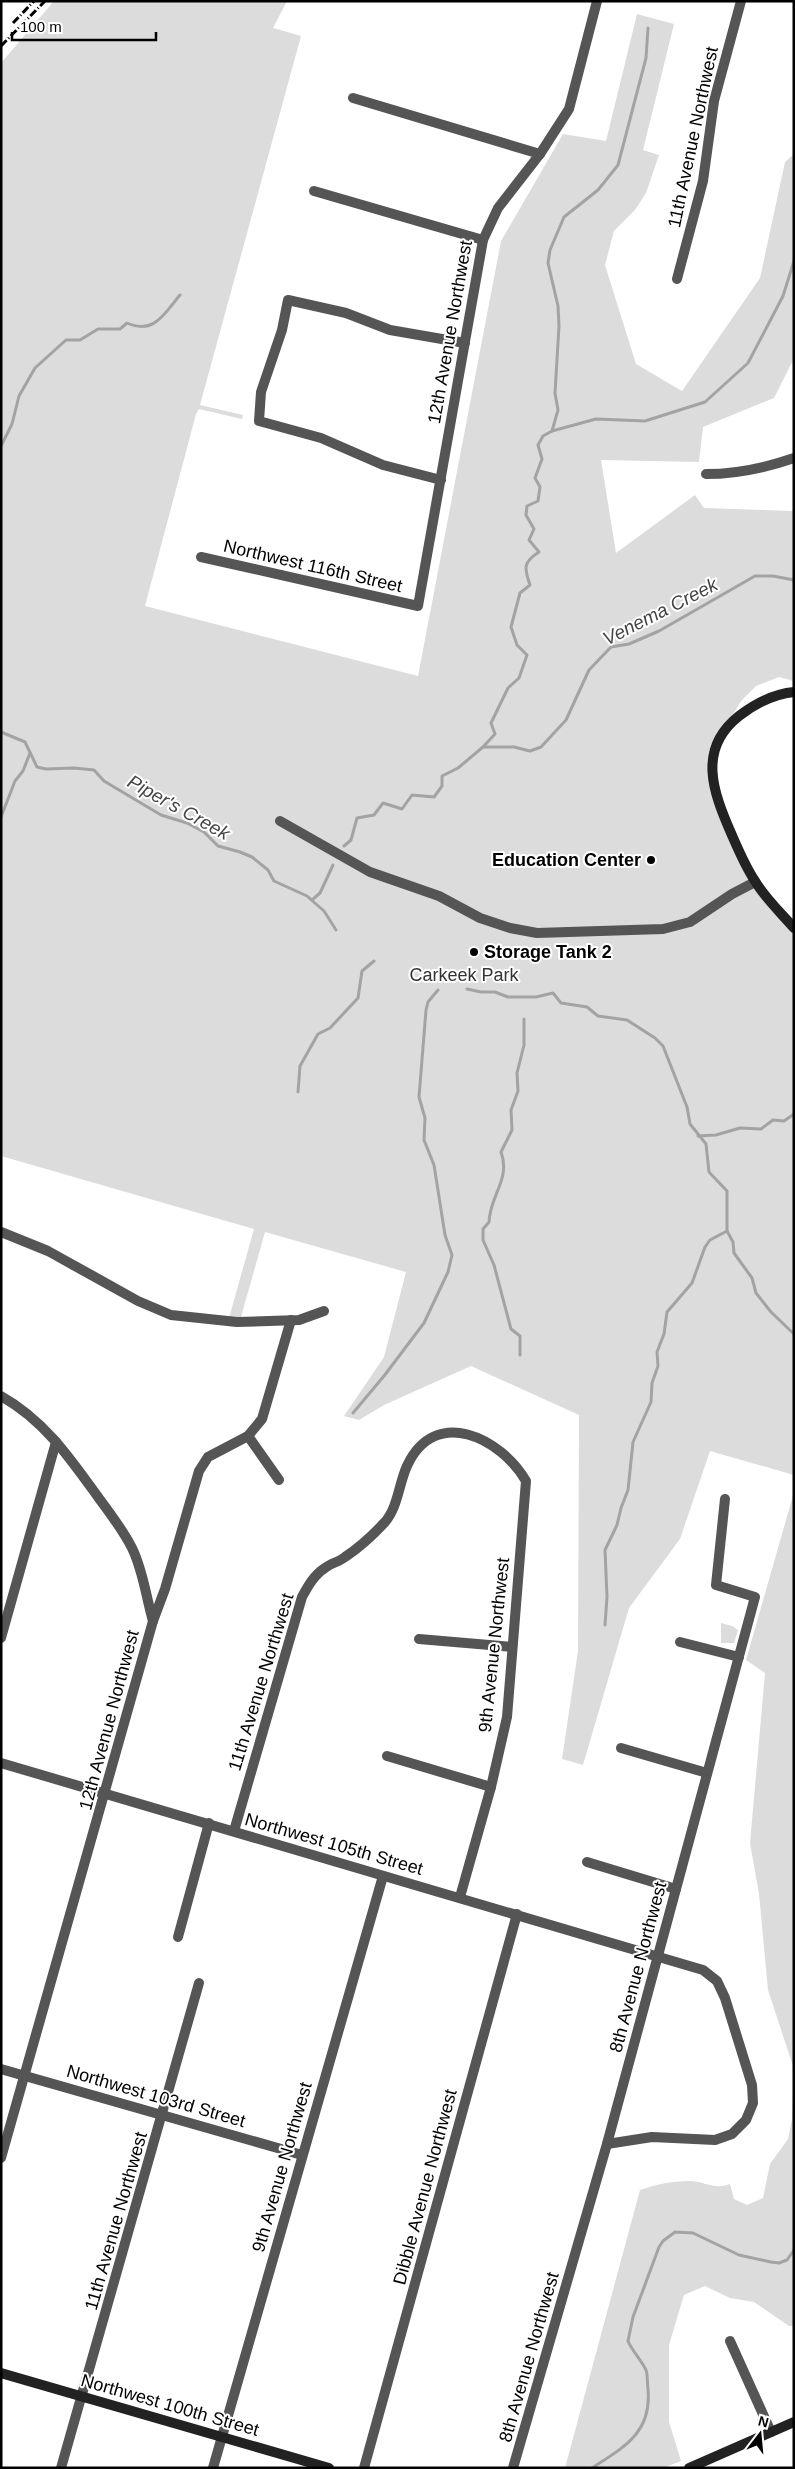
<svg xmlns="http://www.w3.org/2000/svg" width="795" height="2469" font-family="Arial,sans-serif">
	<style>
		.green { fill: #dcdcdc }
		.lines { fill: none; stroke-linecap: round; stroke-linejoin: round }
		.stream { stroke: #a3a3a3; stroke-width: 3 }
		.street { stroke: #555; stroke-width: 10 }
		.secondary { stroke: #222; stroke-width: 10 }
		.rail { stroke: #000; stroke-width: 3; stroke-dasharray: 8 2.5 1 2.5; stroke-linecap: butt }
		.poi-dot { fill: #000; stroke: #fff; stroke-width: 2 }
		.labels { text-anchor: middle; stroke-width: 4; stroke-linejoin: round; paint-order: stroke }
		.street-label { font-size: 18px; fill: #000; stroke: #fff }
		.poi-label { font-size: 18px; font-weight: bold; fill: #000; stroke: #fff; text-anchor: end }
		.park-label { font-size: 18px; fill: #333; stroke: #fff }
		.water-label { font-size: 19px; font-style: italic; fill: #444; stroke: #fff }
	</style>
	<rect width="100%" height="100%" fill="#fff"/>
	<g class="green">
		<polygon points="54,1 287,1 273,28 301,36 200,405 243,415 242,419 199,409 196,414 145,606 418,676 501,241 563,134 606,141 637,14 674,24 643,150 659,155 646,193 635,210 614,231 605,265 636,364 682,391 760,278 785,162 794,154 794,358 774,398 703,427 699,462 601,460 616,553 695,495 704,508 794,511 794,681 779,677 756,686 741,701 721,735 712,765 742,858 794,928 794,1475 710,1451 680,1539 629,1608 583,1765 562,1759 578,1651 579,1415 471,1366 384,1405 359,1420 344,1416 384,1357 406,1272 265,1232 241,1317 229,1318 254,1229 1,1156 1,63"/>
		<path d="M 794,1492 L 794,2326 L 789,2326 L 754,2302 L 730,2298 L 705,2286 L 684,2295 L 669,2345 L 669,2422 L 681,2461 L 663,2468 L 565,2468 L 640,2190 C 657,2184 673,2181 691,2181 C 706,2182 715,2190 730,2184 L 734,2199 L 747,2205 L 763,2198 L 770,2164 L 788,2139 L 792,2119 L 794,2069 L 768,1990 L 759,1894 L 750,1843 L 765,1673 L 746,1660 Z"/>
		<polygon points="721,1623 732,1626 738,1630 734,1643 721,1643"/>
	</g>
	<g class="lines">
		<g class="stream">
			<polyline points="552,431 596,419 645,421 705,402 748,363 783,296 794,261"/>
			<path d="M 1,446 L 12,424 L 19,396 L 35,368 L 66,340 L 80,340 L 98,329 L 120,329 L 127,323 C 154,335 164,314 180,295"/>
			<polyline points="1,732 25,742 37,767 46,769 74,768 94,770 104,781 161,815 187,823 204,832 218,846 240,852 252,857 268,870 274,881 307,896 324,911 336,930"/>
			<path d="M 483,747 L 495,734 L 491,723 L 508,688 L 519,678 L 527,655 L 517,645 L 511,627 L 520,593 L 530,585 C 524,568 523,562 539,552 L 529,540 L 534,529 L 526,515 L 527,506 L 538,501 L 540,487 L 535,478 L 542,459 L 538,445 L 543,436 L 552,431 L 558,410 L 555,393 L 559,326 L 558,306 L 548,263 L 550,250 L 564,217 L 598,190 L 618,165 L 646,58 L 648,28"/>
			<polyline points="1,817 15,781 23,771 30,753"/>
			<polyline points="344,846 351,840 357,818 374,815 383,803 402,809 412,795 434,797 442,786 442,776 458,768 483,747 514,747 530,751 541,747 566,720 589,670 611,647 629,644 659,631 755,576 773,576 794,580"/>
			<polyline points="312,900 320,893 333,865"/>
			<polyline points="467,989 481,992 495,992 508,997 536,997 553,993 561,1003 587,1007 598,1016 627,1020 655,1038 663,1046 687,1107 690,1124 706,1144 709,1172 727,1191 727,1231 733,1242 734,1253 752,1278 756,1293 771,1312 794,1334"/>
			<polyline points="298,1092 300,1066 318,1034 330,1028 358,998 362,971 374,961"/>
			<polyline points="698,1136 716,1135 740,1128 761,1129 773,1120 784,1121 794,1114"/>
			<path d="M 520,1355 L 520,1336 L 511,1329 L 494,1265 L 483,1240 L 483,1229 L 489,1222 C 490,1195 511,1179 501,1152 L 512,1130 L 511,1110 L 518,1091 L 517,1073 L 524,1045 L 524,1019"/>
			<polyline points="353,1413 384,1376 424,1323 448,1272 452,1255 445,1235 434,1165 424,1140 425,1118 419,1097 426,1010 428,1002 438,990"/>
			<polyline points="605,1625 607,1597 605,1550 617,1525 621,1508 628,1490 633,1442 651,1402 652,1383 658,1366 657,1352 664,1334 667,1312 692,1283 705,1247 710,1240 727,1231"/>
			<path d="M 592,2468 C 624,2447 652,2433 648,2389 C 647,2383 648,2376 646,2370 C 641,2360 631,2349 628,2341 L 633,2317 L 659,2247 L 663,2241 L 675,2232 L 693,2233 L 739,2255 L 771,2262 L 779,2263 L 787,2260 L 794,2250"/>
		</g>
		<g class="street">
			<polyline points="353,98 540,154"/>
			<polyline points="314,191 483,240"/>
			<polyline points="677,279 703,181 714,101 741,1"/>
			<path d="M 706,474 C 737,474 765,468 794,458"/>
			<polyline points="441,480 383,465 321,438 259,421 261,392 282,330 288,300 346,313 390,330 465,343"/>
			<polyline points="201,557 418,606 483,240 498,208 540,154 569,109 597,1"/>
			<polyline points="280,821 370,872 439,896 480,918 510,928 537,933 663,929 690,922 732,894 755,882"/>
			<polyline points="1,1232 48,1251 138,1301 171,1315 237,1322 299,1320 324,1311"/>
			<path d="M 1,1396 C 44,1420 70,1458 98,1497 C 110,1513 123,1530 132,1548 C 143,1570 146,1597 153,1621"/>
			<polyline points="248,1436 279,1480"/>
			<polyline points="1,1638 56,1442"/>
			<polyline points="419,1639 512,1647"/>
			<polyline points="680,1642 739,1657"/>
			<polyline points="621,1748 707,1773"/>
			<polyline points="387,1756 491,1787"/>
			<polyline points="1,1763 703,1970 717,1981 725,1998 752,2085 753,2103 746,2120 732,2134 715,2140 652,2137 607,2144"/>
			<path d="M 234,1831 L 302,1597 C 308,1586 314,1575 325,1568 C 331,1563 339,1562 345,1557 C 360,1547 373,1535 385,1522 C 398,1507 399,1483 407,1466 C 435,1405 501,1438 526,1481 L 507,1717 L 491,1787 L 460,1897"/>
			<polyline points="587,1862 676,1889"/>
			<polyline points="178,1937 209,1823"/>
			<polyline points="1,2069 302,2155"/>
			<polyline points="1,2158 153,1621 165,1589 199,1471 208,1457 248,1436 262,1419 291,1320"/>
			<polyline points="730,2341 771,2432"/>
			<polyline points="61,2468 199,1983"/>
			<polyline points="213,2468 383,1876"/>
			<polyline points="364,2468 517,1914"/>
			<polyline points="513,2468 607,2144 755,1597 716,1585 725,1499"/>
		</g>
		<g class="secondary">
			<path d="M 794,692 C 773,694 756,703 739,716 C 697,749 713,792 731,833 C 738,849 745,866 755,881 C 765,898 781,913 794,928"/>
			<polyline points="1,2373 329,2468"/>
			<polyline points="689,2468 794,2422"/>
		</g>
		<g class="rail">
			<polyline points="13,23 34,1"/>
			<polyline points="1,46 45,1"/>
		</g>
	</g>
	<g class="poi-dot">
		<circle cx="651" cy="860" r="5"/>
		<circle cx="474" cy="952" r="5"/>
	</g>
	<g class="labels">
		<g class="street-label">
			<text transform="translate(693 137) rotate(-78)" y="6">11th Avenue Northwest</text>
			<text transform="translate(450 332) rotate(-80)" y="6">12th Avenue Northwest</text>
			<text transform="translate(313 566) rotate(13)" y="6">Northwest 116th Street</text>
			<text transform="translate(494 1645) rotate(-84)" y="6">9th Avenue Northwest</text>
			<text transform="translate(261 1682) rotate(-73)" y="6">11th Avenue Northwest</text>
			<text transform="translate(109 1720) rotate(-75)" y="6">12th Avenue Northwest</text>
			<text transform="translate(334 1844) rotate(16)" y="6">Northwest 105th Street</text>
			<text transform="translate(638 1967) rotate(-75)" y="6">8th Avenue Northwest</text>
			<text transform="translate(156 2096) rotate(16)" y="6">Northwest 103rd Street</text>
			<text transform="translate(282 2167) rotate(-74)" y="6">9th Avenue Northwest</text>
			<text transform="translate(425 2187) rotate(-75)" y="6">Dibble Avenue Northwest</text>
			<text transform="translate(116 2221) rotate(-74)" y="6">11th Avenue Northwest</text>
			<text transform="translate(529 2357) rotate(-74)" y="6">8th Avenue Northwest</text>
			<text transform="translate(170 2405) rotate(16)" y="6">Northwest 100th Street</text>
		</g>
		<g class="poi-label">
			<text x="641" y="866">Education Center</text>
			<text x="484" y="958" text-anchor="start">Storage Tank 2</text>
		</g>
		<g class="park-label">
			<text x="464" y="981">Carkeek Park</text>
		</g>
		<g class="water-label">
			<text transform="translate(660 611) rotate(-27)" y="7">Venema Creek</text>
			<text transform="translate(179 807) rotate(29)" y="7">Piper's Creek</text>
		</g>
	</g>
	<rect width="795" height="2469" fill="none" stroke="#000000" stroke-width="5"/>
	<g transform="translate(760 2434) rotate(16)" stroke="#ffffff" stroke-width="4" paint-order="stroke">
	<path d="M0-4L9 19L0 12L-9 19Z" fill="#000000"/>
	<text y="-8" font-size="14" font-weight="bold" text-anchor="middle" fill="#000000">N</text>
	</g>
	<path d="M12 32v8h144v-8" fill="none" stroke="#000000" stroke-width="2.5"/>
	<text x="20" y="32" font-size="15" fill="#000000" stroke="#ffffff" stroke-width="4" paint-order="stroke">100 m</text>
</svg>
